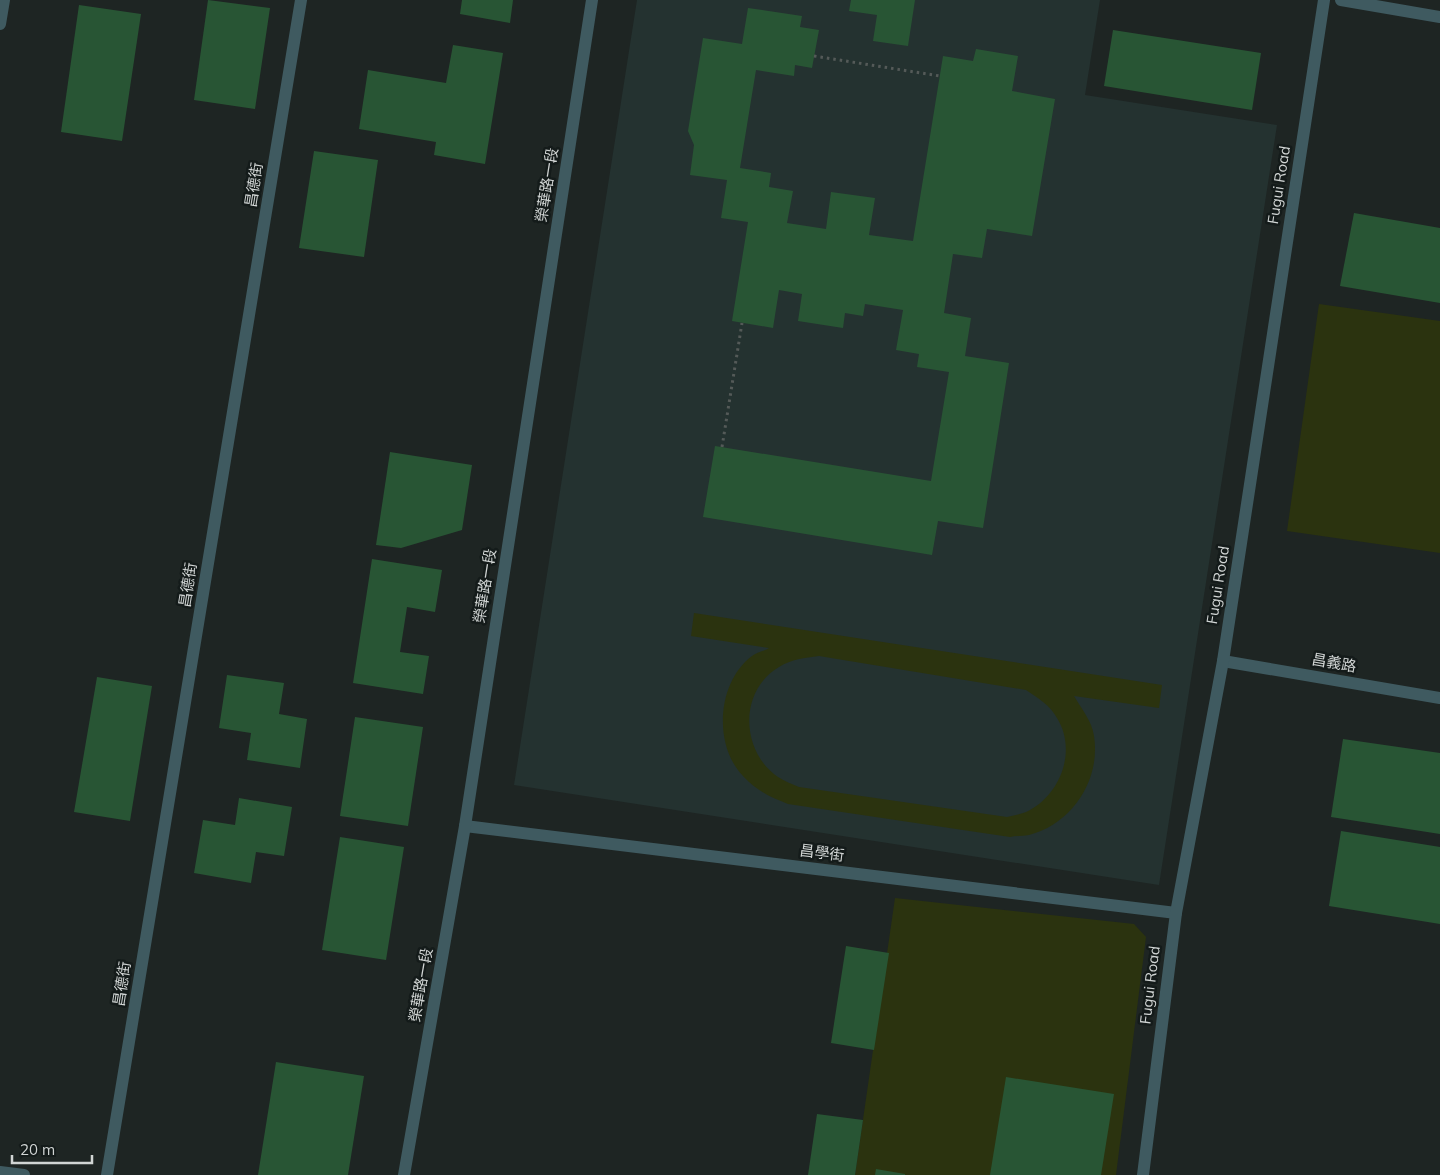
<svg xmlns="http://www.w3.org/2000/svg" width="1440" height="1175" font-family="Mulish,'Noto Sans TC',sans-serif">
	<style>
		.built { fill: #243230 }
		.green { fill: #2b330f; fill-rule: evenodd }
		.building { fill: #285534 }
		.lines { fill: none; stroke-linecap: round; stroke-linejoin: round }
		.path { stroke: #545a58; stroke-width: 3; stroke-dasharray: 2.5 4; stroke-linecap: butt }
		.minor { stroke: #3f5a60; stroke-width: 12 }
		.labels { text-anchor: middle; stroke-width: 5; stroke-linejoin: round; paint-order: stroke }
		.street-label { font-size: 15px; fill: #d1d5d4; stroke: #141b1a }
	</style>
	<rect width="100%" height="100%" fill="#1e2523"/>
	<polygon class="built" points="637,0 1100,0 1085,95 1277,125 1159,885 514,785"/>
	<g class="green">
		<polygon points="1319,304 1440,321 1440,553 1287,531"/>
		<path d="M 694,613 L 1162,685 L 1159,708 L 1074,696 C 1081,708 1092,721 1094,736 C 1101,780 1072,824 1029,835 C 1023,836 1016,836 1010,837 L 788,804 C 770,797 757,791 743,776 C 713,745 717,682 752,656 C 757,652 765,651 769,648 L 691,636 ZM 819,656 L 1026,690 C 1038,698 1050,705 1057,718 C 1077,750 1061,793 1030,810 C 1023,814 1015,815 1007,817 L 799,787 C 792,784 784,781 778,777 C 741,752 738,691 779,667 C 792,659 804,658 819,656 Z"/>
		<polygon points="895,898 1134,924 1146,937 1116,1175 855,1175"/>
	</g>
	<g class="building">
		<polygon points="208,0 270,8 255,109 194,100"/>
		<polygon points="462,0 513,0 510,23 460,14"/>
		<polygon points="851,0 915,0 908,46 873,41 877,15 849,11"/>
		<polygon points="79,5 141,14 122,141 61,132"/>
		<polygon points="748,8 802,16 800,27 819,30 812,68 795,65 794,76 756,70 740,168 771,173 769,187 793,191 787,223 826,229 831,192 875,198 869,235 913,241 943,56 973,61 976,49 1018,56 1012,91 1055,99 1032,236 987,229 982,258 953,254 944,313 971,318 965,356 1009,363 983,528 938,521 932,555 703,517 715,446 931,481 949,372 917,367 919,354 896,350 903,310 865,304 863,316 845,313 843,328 798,321 802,294 779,290 773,328 732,321 748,222 721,218 727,180 690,175 694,145 688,131 703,38 742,44"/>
		<polygon points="1113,30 1261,53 1252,110 1104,86"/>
		<polygon points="453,45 503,53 485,164 434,155 436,142 359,129 368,70 446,83"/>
		<polygon points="314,151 378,160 364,257 299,248"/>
		<polygon points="1354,213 1440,228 1440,303 1340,286"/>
		<polygon points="390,452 472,465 462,530 401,548 376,545"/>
		<polygon points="372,559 442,570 435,612 407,607 400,652 429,656 423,694 353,683"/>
		<polygon points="227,675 284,683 279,714 307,719 300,768 247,760 251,733 219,728"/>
		<polygon points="97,677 152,686 130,821 74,812"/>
		<polygon points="355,717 423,727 408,826 340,816"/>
		<polygon points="1343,739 1440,753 1440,834 1331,817"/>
		<polygon points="239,798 292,807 284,856 256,852 251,883 194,873 203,820 235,825"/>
		<polygon points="1341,831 1440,847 1440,924 1329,906"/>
		<polygon points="340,837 404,847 386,960 322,950"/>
		<polygon points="846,946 889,953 874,1050 831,1043"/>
		<polygon points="276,1062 364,1076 348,1175 258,1175"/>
		<polygon points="1006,1077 1114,1094 1101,1175 990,1175"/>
		<polygon points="817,1114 863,1120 855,1175 808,1175"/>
		<polygon points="876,1169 905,1174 905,1175 875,1175"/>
	</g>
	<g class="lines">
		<g class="path">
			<polyline points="814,56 940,76"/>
			<polyline points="722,447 742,323"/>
		</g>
		<g class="minor">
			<polyline points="1341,0 1440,17"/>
			<polyline points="0,24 4,0"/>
			<polyline points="1223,661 1440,698"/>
			<polyline points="465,826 1176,913"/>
			<polyline points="0,1172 24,1175"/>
			<polyline points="107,1175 301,0"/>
			<polyline points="404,1175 465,826 592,0"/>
			<polyline points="1143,1175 1176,913 1223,661 1324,0"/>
		</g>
	</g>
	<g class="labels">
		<g class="street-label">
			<text transform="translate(254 185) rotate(-81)" y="5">昌德街</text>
			<text transform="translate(547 185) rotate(-81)" y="5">榮華路一段</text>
			<text transform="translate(1279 185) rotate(-81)" y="5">Fugui Road</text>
			<text transform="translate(188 585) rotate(-81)" y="5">昌德街</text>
			<text transform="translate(1218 585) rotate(-81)" y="5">Fugui Road</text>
			<text transform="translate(485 586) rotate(-81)" y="5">榮華路一段</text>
			<text transform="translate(1334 663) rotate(10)" y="5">昌義路</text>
			<text transform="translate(822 853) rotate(7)" y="5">昌學街</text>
			<text transform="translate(122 984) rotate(-81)" y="5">昌德街</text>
			<text transform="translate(421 985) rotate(-80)" y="5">榮華路一段</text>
			<text transform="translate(1150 985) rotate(-83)" y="5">Fugui Road</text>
		</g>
	</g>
	<path d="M12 1155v8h80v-8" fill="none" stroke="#d1d5d4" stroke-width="2.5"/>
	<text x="20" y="1155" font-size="15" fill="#d1d5d4" stroke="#141b1a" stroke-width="4" paint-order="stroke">20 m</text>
</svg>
